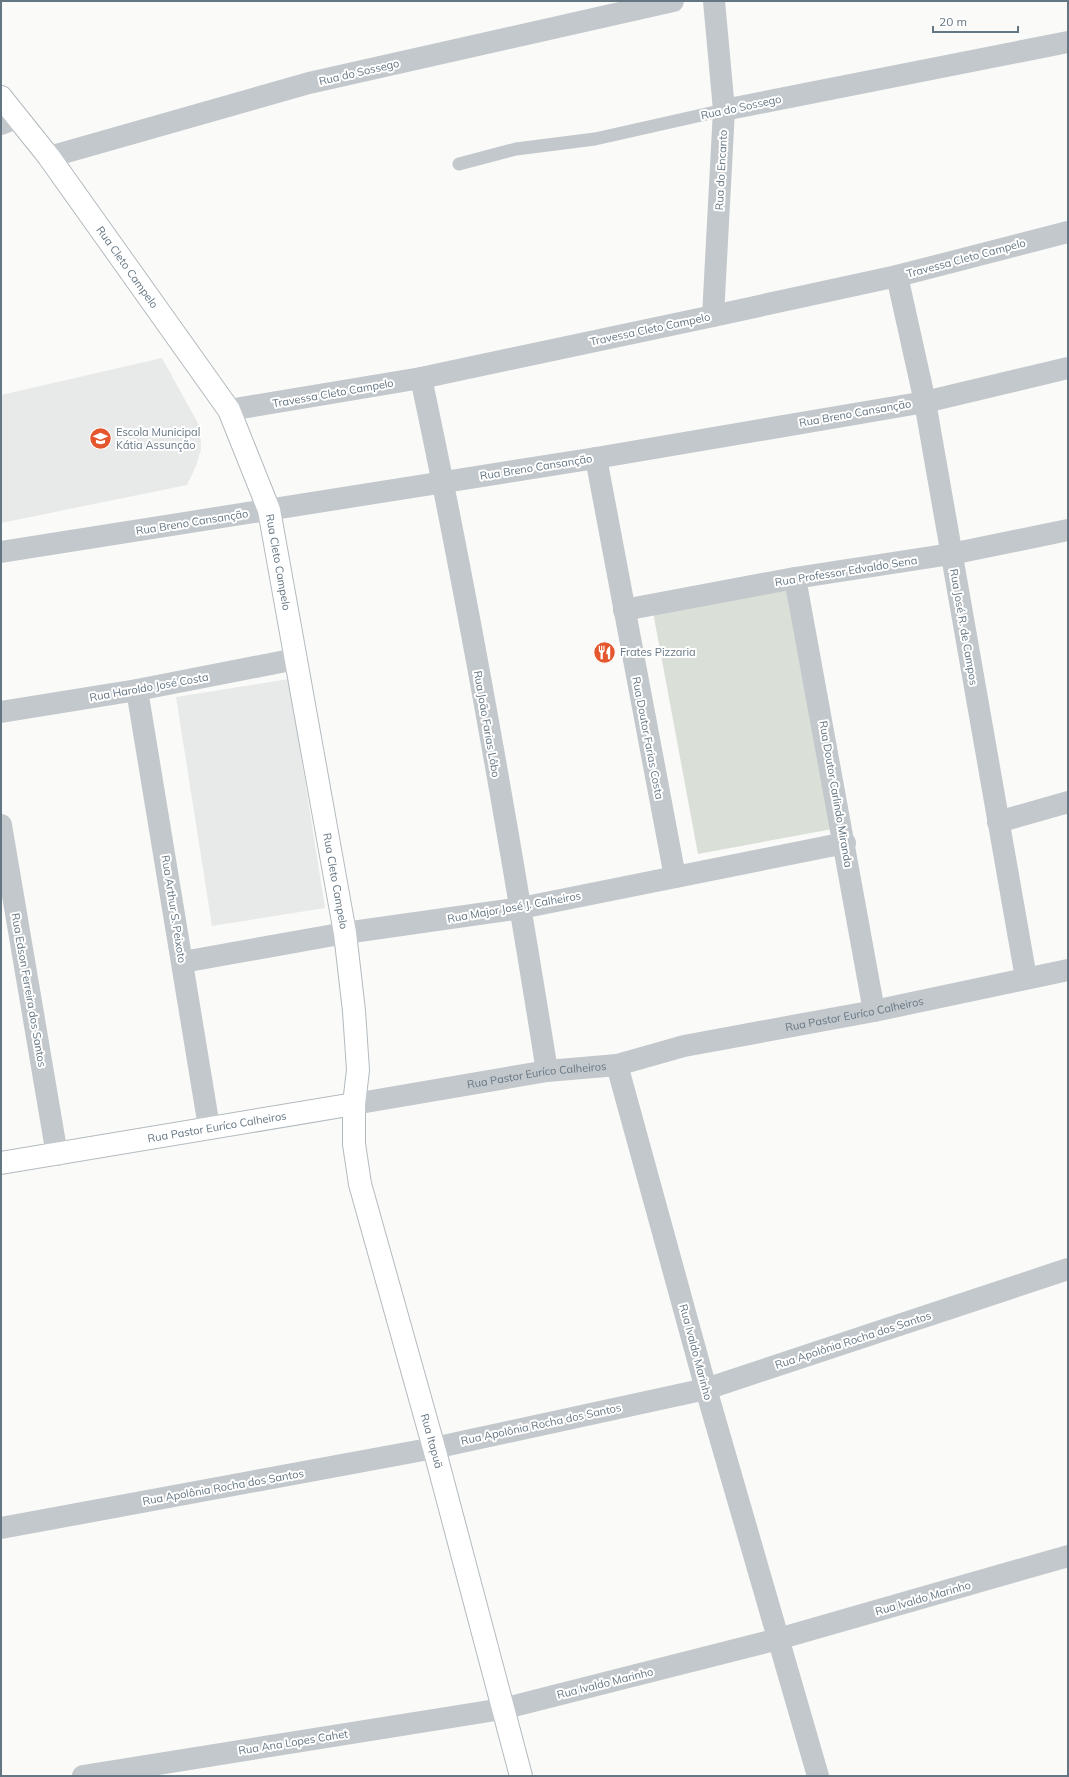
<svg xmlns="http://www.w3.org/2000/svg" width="1069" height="1777" font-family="Mulish,sans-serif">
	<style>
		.built { fill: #e8e9e9 }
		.green { fill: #dadfd7 }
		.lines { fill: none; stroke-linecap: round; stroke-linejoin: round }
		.secondary-casing { stroke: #b3babf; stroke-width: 24 }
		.service { stroke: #c3c8cc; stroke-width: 13 }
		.minor { stroke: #c3c8cc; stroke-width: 22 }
		.tertiary { stroke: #c3c8cc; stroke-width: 22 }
		.secondary { stroke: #fff; stroke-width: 22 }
		.labels { text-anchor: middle; stroke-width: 4; stroke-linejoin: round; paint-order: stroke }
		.street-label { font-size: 11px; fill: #657683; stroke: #fff }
		.poi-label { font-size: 11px; fill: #657683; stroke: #fff; text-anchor: start }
	</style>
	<rect width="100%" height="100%" fill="#fafaf8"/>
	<g class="built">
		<polygon points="162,358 200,427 201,449 196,466 187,485 1,523 1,395"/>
		<polygon points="289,679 325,908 212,926 176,697"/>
	</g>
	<polygon class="green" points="794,586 838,828 698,854 653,612"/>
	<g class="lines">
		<defs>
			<g id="secondary">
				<path id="s2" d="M 1,97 L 49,157 L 229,410 L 269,510 L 345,933 L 354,1011 L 358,1070 L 354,1104 L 354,1144 L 360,1184 L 434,1448 L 521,1776"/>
				<path id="s3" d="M 1,1163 L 354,1104"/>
			</g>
		</defs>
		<use href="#secondary" class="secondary-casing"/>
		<polyline class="service" points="459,164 516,149 595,139 724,110"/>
		<g class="minor">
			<polyline points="724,110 1068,42"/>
			<polyline points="1,124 17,118"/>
			<polyline points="49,157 309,83 673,1"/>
			<polyline points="897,276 925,402 1026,978"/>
			<polyline points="713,316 724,110 714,1"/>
			<path d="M 421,378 C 470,607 510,839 547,1071"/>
			<polyline points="229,410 421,378 713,316 897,276 1068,232"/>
			<polyline points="596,458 675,877"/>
			<polyline points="1,552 596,458 925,402 1068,368"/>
			<polyline points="795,578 874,1011"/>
			<polyline points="624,610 795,578 951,554 1068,530"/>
			<polyline points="137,690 209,1127"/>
			<polyline points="1,712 137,690 296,659"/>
			<polyline points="998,822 1068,802"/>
			<polyline points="1,825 57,1155"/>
			<polyline points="183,962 345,933 521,908 845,843"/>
			<polyline points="617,1065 706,1389 818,1776"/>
			<polyline points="1,1528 434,1448 706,1389 1068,1269"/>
			<polyline points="83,1776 502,1709 778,1639 1068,1556"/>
		</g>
		<path class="tertiary" id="s1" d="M 354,1104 L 547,1071 L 617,1065 L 684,1046 L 874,1011 L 1068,970"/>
		<use href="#secondary" class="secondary"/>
	</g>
	<defs>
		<symbol id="school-disc" viewBox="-11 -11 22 22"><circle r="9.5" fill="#e4572e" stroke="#fff"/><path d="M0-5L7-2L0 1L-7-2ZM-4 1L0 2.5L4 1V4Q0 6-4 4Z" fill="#fff"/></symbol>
		<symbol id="restaurant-disc" viewBox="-11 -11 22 22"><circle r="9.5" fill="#e4572e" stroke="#fff"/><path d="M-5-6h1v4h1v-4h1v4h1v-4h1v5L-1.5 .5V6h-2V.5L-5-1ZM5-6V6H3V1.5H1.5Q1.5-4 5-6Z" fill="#fff"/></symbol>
	</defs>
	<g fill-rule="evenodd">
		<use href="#school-disc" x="88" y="426" width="25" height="25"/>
		<use href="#restaurant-disc" x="592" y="640" width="25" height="25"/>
	</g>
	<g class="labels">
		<g class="street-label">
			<text transform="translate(359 72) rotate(-13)" y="4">Rua do Sossego</text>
			<text transform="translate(741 107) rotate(-12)" y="4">Rua do Sossego</text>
			<text transform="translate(721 170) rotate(-87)" y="4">Rua do Encanto</text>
			<text transform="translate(966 258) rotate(-15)" y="4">Travessa Cleto Campelo</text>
			<text dy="4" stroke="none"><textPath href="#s2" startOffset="212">Rua Cleto Campelo</textPath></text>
			<text transform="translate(650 329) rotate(-12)" y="4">Travessa Cleto Campelo</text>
			<text transform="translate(333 393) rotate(-10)" y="4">Travessa Cleto Campelo</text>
			<text transform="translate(855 413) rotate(-10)" y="4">Rua Breno Cansanção</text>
			<text transform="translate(536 467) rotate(-9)" y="4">Rua Breno Cansanção</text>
			<text transform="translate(192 522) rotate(-9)" y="4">Rua Breno Cansanção</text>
			<text dy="4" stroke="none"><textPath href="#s2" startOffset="548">Rua Cleto Campelo</textPath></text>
			<text transform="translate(846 571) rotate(-9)" y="4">Rua Professor Edvaldo Sena</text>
			<text transform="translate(964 627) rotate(80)" y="4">Rua José R. de Campos</text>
			<text transform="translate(149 687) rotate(-10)" y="4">Rua Haroldo José Costa</text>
			<text transform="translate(487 724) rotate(80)" y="4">Rua João Farias Lôbo</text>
			<text transform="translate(648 738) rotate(79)" y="4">Rua Doutor Farias Costa</text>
			<text transform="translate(836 794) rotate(80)" y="4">Rua Doutor Carlindo Miranda</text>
			<text dy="4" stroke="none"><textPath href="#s2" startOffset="872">Rua Cleto Campelo</textPath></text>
			<text transform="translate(514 907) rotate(-10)" y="4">Rua Major José J. Calheiros</text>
			<text transform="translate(174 909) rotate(81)" y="4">Rua Arthur S. Peixoto</text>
			<text transform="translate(29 990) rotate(80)" y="4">Rua Edson Ferreira dos Santos</text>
			<text dy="4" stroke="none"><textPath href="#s1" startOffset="509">Rua Pastor Euríco Calheiros</textPath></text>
			<text dy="4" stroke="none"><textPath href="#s1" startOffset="185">Rua Pastor Euríco Calheiros</textPath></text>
			<text dy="4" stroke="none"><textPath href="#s3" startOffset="219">Rua Pastor Euríco Calheiros</textPath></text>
			<text transform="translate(853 1340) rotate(-18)" y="4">Rua Apolônia Rocha dos Santos</text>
			<text transform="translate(696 1352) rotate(75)" y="4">Rua Ivaldo Marinho</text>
			<text transform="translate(541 1424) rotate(-12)" y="4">Rua Apolônia Rocha dos Santos</text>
			<text dy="4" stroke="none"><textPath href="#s2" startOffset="1444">Rua Itapuã</textPath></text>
			<text transform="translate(223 1487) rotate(-10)" y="4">Rua Apolônia Rocha dos Santos</text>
			<text transform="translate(923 1598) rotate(-16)" y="4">Rua Ivaldo Marinho</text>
			<text transform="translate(605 1683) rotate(-14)" y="4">Rua Ivaldo Marinho</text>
			<text transform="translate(293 1742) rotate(-9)" y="4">Rua Ana Lopes Cahet</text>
		</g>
		<g class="poi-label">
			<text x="116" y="436">Escola Municipal<tspan x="116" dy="13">Kátia Assunção</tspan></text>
			<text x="620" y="656">Frates Pizzaria</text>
		</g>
	</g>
	<rect width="1069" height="1777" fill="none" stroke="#657683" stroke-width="4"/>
	<path d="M933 26v6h85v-6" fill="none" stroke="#657683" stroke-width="2"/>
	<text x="939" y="26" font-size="12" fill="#657683" stroke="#ffffff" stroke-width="3" paint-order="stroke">20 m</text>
</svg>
